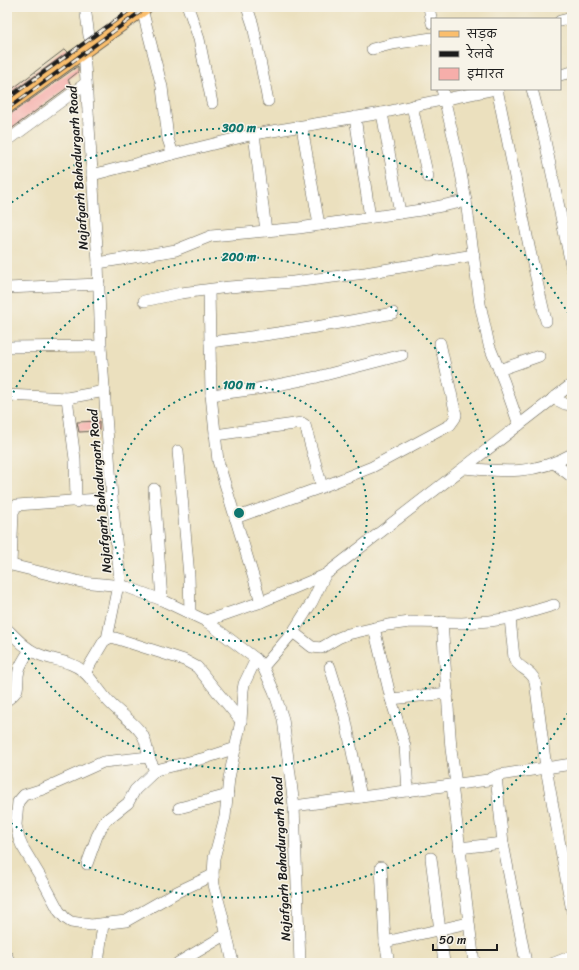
<svg xmlns="http://www.w3.org/2000/svg" width="579" height="970" font-family="Sriracha,'Playpen Sans Deva',sans-serif">
	<style>
		.building { fill: #f6aeaa }
		.lines { fill: none; stroke-linecap: round; stroke-linejoin: round }
		.minor-casing { stroke: #646155; stroke-width: 12 }
		.major-casing { stroke: #646155; stroke-width: 16 }
		.minor { stroke: #fff; stroke-width: 11 }
		.major { stroke: #fabe6d; stroke-width: 14 }
		.rail-casing { stroke: #1c1c1c; stroke-width: 4 }
		.rail { stroke: #f7f3e8; stroke-width: 2.5; stroke-dasharray: 8; stroke-linecap: butt }
		.ring { fill: none; stroke: #0f766e; stroke-width: 2; stroke-dasharray: 2 4 }
		.labels { text-anchor: middle; stroke-width: 3; stroke-linejoin: round; paint-order: stroke }
		.street-label { font-size: 13px; fill: #1c1c1c; stroke: #f7f3e8 }
		.centre { fill: #0f766e; stroke: #f7f3e8; stroke-width: 2 }
		.ring-label { font-size: 12px; text-anchor: middle; font-weight: bold; fill: #0f766e; stroke: #f7f3e8; stroke-width: 3; stroke-linejoin: round; paint-order: stroke }
	</style>
	<rect width="100%" height="100%" fill="#f7f3e8"/>
	<filter id="ink" filterUnits="userSpaceOnUse"><feTurbulence type="fractalNoise" baseFrequency=".025" numOctaves="2"/><feDisplacementMap in="SourceGraphic" scale="8" xChannelSelector="R" yChannelSelector="G"/><feConvolveMatrix kernelMatrix="1 2 1 2 8 2 1 2 1" color-interpolation-filters="sRGB"/></filter>
	<filter id="wash" filterUnits="userSpaceOnUse"><feTurbulence type="fractalNoise" baseFrequency=".012" numOctaves="4" result="noise"/><feDisplacementMap in="SourceGraphic" scale="16" xChannelSelector="R" yChannelSelector="G"/><feGaussianBlur stdDeviation="0.9" result="paint"/><feColorMatrix in="noise" values="0 0 0 0 0 0 0 0 0 0 0 0 0 0 0 0 0 1.4 0 .05"/><feComposite in="paint" operator="in"/></filter>
	<g filter="url(#wash)">
		<rect width="100%" height="100%" fill="#ebe0be"/>
		<g id="blocks">
			<g class="building">
				<polygon points="65,49 68,52 7,96 7,93"/>
				<polygon points="78,66 78,72 68,80 71,85 7,132 7,114 12,113"/>
				<polygon points="99,421 99,431 79,432 77,422"/>
			</g>
		</g>
	</g>
	<g filter="url(#ink)">
		<use href="#blocks" fill-opacity="0" stroke="#646155" stroke-width="1"/>
		<g class="lines">
			<defs>
				<g id="minor">
					<polyline points="85,7 89,36"/>
					<polyline points="188,7 199,39 212,103"/>
					<polyline points="247,7 253,25 268,101"/>
					<polyline points="429,7 432,23"/>
					<polyline points="142,9 162,87 168,139 173,154 254,134 382,113 412,106 495,89"/>
					<polyline points="560,21 572,18"/>
					<polyline points="372,49 392,44 432,38"/>
					<polyline points="84,50 98,263 101,346 112,498 120,581 123,586 127,587 162,600 206,621 256,659 263,667 274,691 283,719 294,806 300,963"/>
					<polyline points="560,75 572,72"/>
					<polyline points="442,89 458,157 466,201 480,304 489,345 504,382 519,425"/>
					<polyline points="497,89 530,251 546,321"/>
					<polyline points="532,89 544,136 572,269"/>
					<polyline points="412,106 428,177"/>
					<polyline points="382,113 400,213"/>
					<polyline points="355,117 370,217"/>
					<polyline points="302,127 319,225"/>
					<polyline points="254,134 266,231"/>
					<polyline points="7,141 86,83"/>
					<polyline points="92,175 173,154"/>
					<polyline points="98,263 176,250 211,236 299,228 421,210 466,201"/>
					<polyline points="7,288 99,284"/>
					<polyline points="209,290 211,395 218,461 261,602"/>
					<polyline points="144,301 181,293 229,287 293,282 365,273 474,255"/>
					<path d="M 210,342 C 271,335 332,325 393,313"/>
					<polyline points="7,347 101,346"/>
					<polyline points="499,370 539,356"/>
					<polyline points="7,395 67,398 105,391"/>
					<polyline points="211,395 257,389 317,377 402,355"/>
					<polyline points="67,398 75,459 76,502"/>
					<polyline points="553,398 565,404 572,405"/>
					<polyline points="215,435 302,423 305,425 322,487"/>
					<polyline points="178,451 189,576 190,612"/>
					<polyline points="554,463 572,477"/>
					<path d="M 464,468 C 504,472 535,475 572,454"/>
					<polyline points="154,489 162,600"/>
					<polyline points="235,518 322,487 372,467 450,425 455,418 456,415 440,343"/>
					<polyline points="7,564 81,582 123,586"/>
					<polyline points="11,564 13,512 17,505 112,498"/>
					<path d="M 510,618 L 514,658 C 518,669 532,670 535,681 L 546,768 L 572,911"/>
					<polyline points="206,621 261,602 325,575 572,384"/>
					<polyline points="442,622 451,749 456,784"/>
					<polyline points="374,628 391,699 405,746 408,791"/>
					<path d="M 7,629 C 17,639 25,648 38,654 C 53,661 70,660 83,671 C 93,680 100,692 109,702 C 119,713 133,721 142,734 C 149,745 146,760 156,770 L 205,758 L 236,748"/>
					<polyline points="293,632 312,647 321,648 338,638 348,634 388,625 410,622 462,623 490,621 510,618 554,605"/>
					<polyline points="107,639 118,585"/>
					<polyline points="263,667 293,632 312,602 325,575"/>
					<polyline points="330,667 345,716 361,797"/>
					<polyline points="85,673 104,641 111,637 115,638 184,660 197,667 241,721"/>
					<polyline points="391,699 448,693"/>
					<path d="M 7,700 C 23,689 15,686 19,670 C 21,663 26,656 30,650"/>
					<polyline points="149,757 103,762 43,789 24,795 18,802 16,825 19,839 22,846 43,881 59,911 65,918 71,922 91,925 126,921 177,892 213,875"/>
					<polyline points="496,776 503,843 526,963"/>
					<polyline points="452,785 474,963"/>
					<polyline points="294,806 488,780 499,775 572,764"/>
					<polyline points="179,808 228,795"/>
					<polyline points="459,848 503,843"/>
					<polyline points="431,858 444,963"/>
					<polyline points="87,864 97,836 105,821 128,803 135,790 156,770"/>
					<polyline points="381,867 385,942 389,963"/>
					<polyline points="385,942 468,923"/>
					<polyline points="7,956 9,963"/>
					<polyline points="98,963 103,924"/>
					<polyline points="178,963 227,934"/>
					<polyline points="233,963 222,914 214,885 213,875 214,858 225,817 229,778 241,721 243,690 244,684 256,659"/>
					<polyline points="554,963 572,956"/>
				</g>
				<polyline id="major" points="7,106 145,7"/>
			</defs>
			<use href="#minor" class="minor-casing"/>
			<use href="#major" class="major-casing"/>
			<use href="#minor" class="minor"/>
			<use href="#major" class="major"/>
			<defs>
				<g id="rail">
					<polyline points="7,99 134,7"/>
					<polyline points="7,109 147,7"/>
				</g>
			</defs>
			<use href="#rail" class="rail-casing"/>
			<use href="#rail" class="rail"/>
		</g>
	</g>
	<g class="ring">
		<circle cx="239" cy="513" r="128"/>
		<path d="M8 403A256 256 0 1 1 8 623"/>
		<path d="M571 708A385 385 0 0 1 7 820M7 206A385 385 0 0 1 571 318"/>
	</g>
	<g class="labels">
		<g class="street-label">
			<text transform="translate(77 168) rotate(-94)" y="5">Najafgarh Bahadurgarh Road</text>
			<text transform="translate(99 491) rotate(-95)" y="5">Najafgarh Bahadurgarh Road</text>
			<text transform="translate(281 859) rotate(-93)" y="5">Najafgarh Bahadurgarh Road</text>
		</g>
	</g>
	<circle cx="239" cy="513" r="6" class="centre"/>
	<g class="ring-label">
		<text x="239" y="132">300 m</text>
		<text x="239" y="261">200 m</text>
		<text x="239" y="389">100 m</text>
	</g>
	<rect width="579" height="970" fill="none" stroke="#f7f3e8" stroke-width="24"/>
	<rect x="431" y="18" width="130" height="72" fill="#f7f3e8" stroke="#9f9d96"/>
	<rect x="439" y="31" width="20" height="6" fill="#fabe6d" stroke="#9f9d96"/>
	<text x="467" y="38" font-size="12" fill="#1c1c1c">सड़क</text>
	<rect x="439" y="51" width="20" height="6" fill="#1c1c1c" stroke="#9f9d96"/>
	<text x="467" y="58" font-size="12" fill="#1c1c1c">रेलवे</text>
	<rect x="439" y="68" width="20" height="12" fill="#f6aeaa" stroke="#9f9d96"/>
	<text x="467" y="78" font-size="12" fill="#1c1c1c">इमारत</text>
	<path d="M433 944v6h64v-6" fill="none" stroke="#1c1c1c" stroke-width="2"/>
	<text x="439" y="944" font-size="12" fill="#1c1c1c" stroke="#f7f3e8" stroke-width="3" paint-order="stroke">50 m</text>
</svg>
